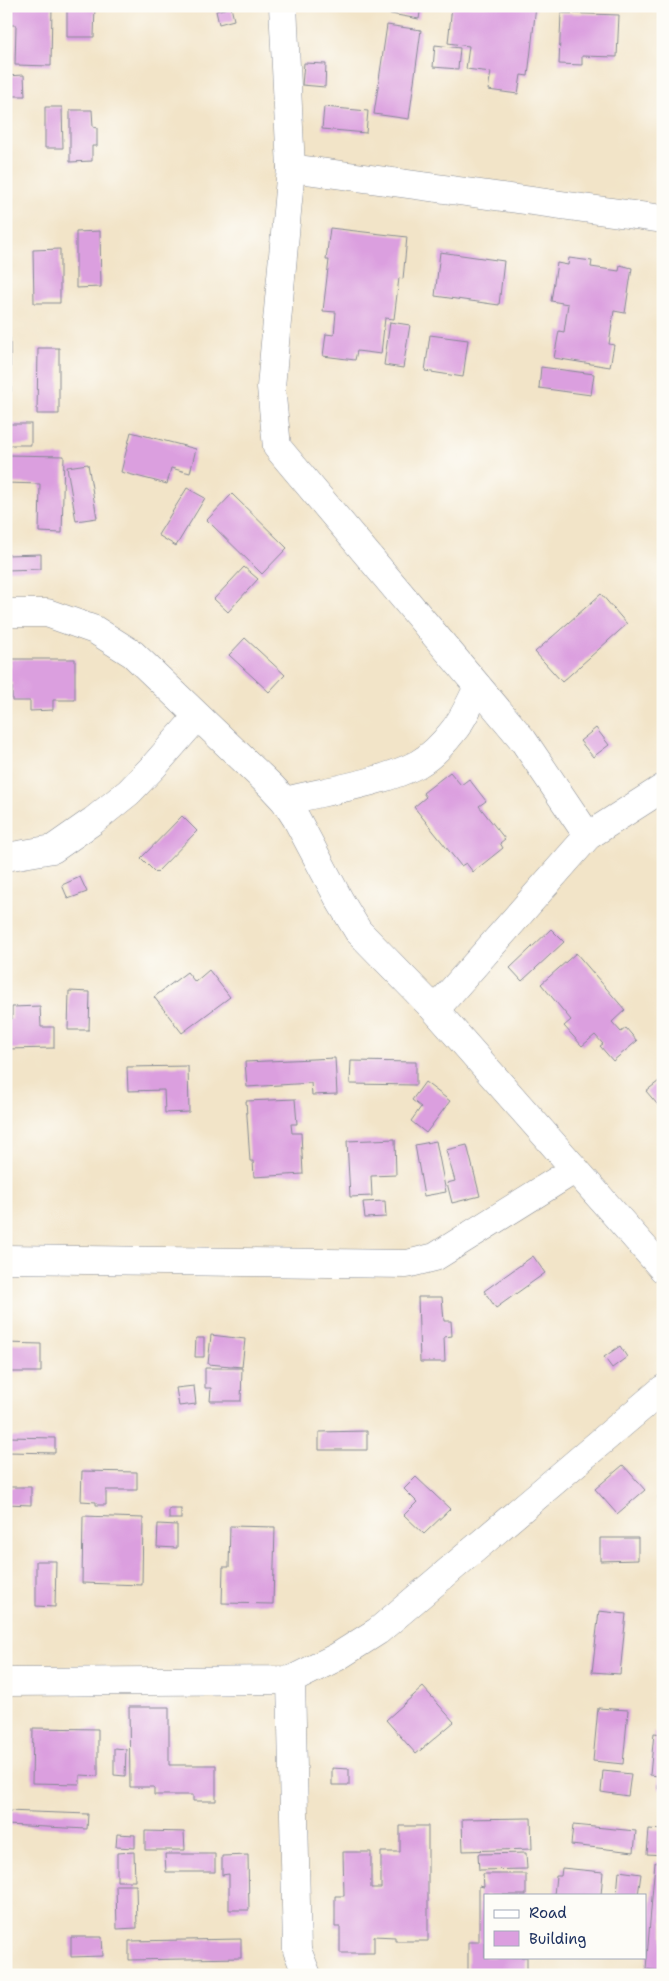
<svg xmlns="http://www.w3.org/2000/svg" width="669" height="1981" font-family="'Shantell Sans',sans-serif">
	<style>
		.building { fill: #db9fdf }
		.lines { fill: none; stroke-linecap: round; stroke-linejoin: round }
		.street-casing { stroke: #868a93; stroke-width: 29 }
		.street { stroke: #fff; stroke-width: 28 }
	</style>
	<rect width="100%" height="100%" fill="#fdfcf7"/>
	<filter id="ink" filterUnits="userSpaceOnUse"><feTurbulence type="fractalNoise" baseFrequency=".02" numOctaves="2"/><feDisplacementMap in="SourceGraphic" scale="10" xChannelSelector="R" yChannelSelector="G"/><feConvolveMatrix kernelMatrix="1 2 1 2 8 2 1 2 1" color-interpolation-filters="sRGB"/></filter>
	<filter id="wash" filterUnits="userSpaceOnUse"><feTurbulence type="fractalNoise" baseFrequency=".0096" numOctaves="4" result="noise"/><feDisplacementMap in="SourceGraphic" scale="20" xChannelSelector="R" yChannelSelector="G"/><feGaussianBlur stdDeviation="1.12" result="paint"/><feColorMatrix in="noise" values="0 0 0 0 0 0 0 0 0 0 0 0 0 0 0 0 0 1.4 0 .05"/><feComposite in="paint" operator="in"/></filter>
	<g filter="url(#wash)">
		<rect width="100%" height="100%" fill="#f2e4c8"/>
		<g id="blocks">
			<g class="building">
				<polygon points="6,6 52,6 51,66 15,65 16,25 6,25"/>
				<polygon points="67,6 95,6 94,37 67,37"/>
				<polygon points="346,6 421,6 419,19"/>
				<polygon points="452,6 536,6 528,76 521,75 518,94 488,90 491,72 466,69 469,46 448,43"/>
				<polygon points="231,7 234,20 219,24 216,11"/>
				<polygon points="561,13 619,15 617,57 582,56 582,65 559,64"/>
				<polygon points="387,25 421,30 409,119 374,114"/>
				<polygon points="435,45 460,48 458,69 433,67"/>
				<polygon points="304,63 326,64 325,87 302,85"/>
				<polygon points="24,75 25,96 6,96 6,76"/>
				<polygon points="45,107 62,107 63,148 45,148"/>
				<polygon points="324,107 368,111 366,133 322,129"/>
				<polygon points="70,110 92,110 93,127 97,128 97,146 92,146 92,161 70,162"/>
				<polygon points="330,228 407,237 403,279 399,278 394,319 385,318 381,354 357,351 355,360 323,356 326,334 334,335 336,312 323,311 329,260 326,260"/>
				<polygon points="100,231 101,287 76,288 76,232"/>
				<polygon points="60,249 60,303 34,303 33,250"/>
				<polygon points="440,252 504,261 499,305 435,296"/>
				<polygon points="569,258 592,261 591,267 619,271 620,265 632,268 625,313 614,311 609,344 614,345 610,367 554,358 559,331 564,332 568,304 551,301 557,263 568,265"/>
				<polygon points="390,322 410,325 403,368 384,365"/>
				<polygon points="430,335 468,340 463,377 425,371"/>
				<polygon points="6,338 10,338 11,392 6,392"/>
				<polygon points="38,348 59,348 59,414 37,414"/>
				<polygon points="541,367 594,374 591,395 539,388"/>
				<rect x="6" y="424" width="25" height="21"/>
				<polygon points="131,432 196,449 190,473 171,468 167,484 121,472"/>
				<polygon points="6,455 64,456 62,533 39,532 40,484 6,483"/>
				<polygon points="88,464 97,518 76,521 67,467"/>
				<polygon points="187,488 205,498 176,546 158,535"/>
				<polygon points="232,494 287,548 262,574 207,520"/>
				<polygon points="41,554 41,569 6,570 6,555"/>
				<polygon points="244,567 258,579 228,612 214,599"/>
				<polygon points="601,594 627,624 562,682 535,652"/>
				<polygon points="245,638 285,675 269,692 229,655"/>
				<polygon points="10,659 75,659 75,700 53,700 53,710 30,711 30,701 12,701 12,682 6,682 6,667 11,667"/>
				<polygon points="596,728 609,745 593,757 580,741"/>
				<polygon points="450,772 461,785 469,779 486,801 479,806 505,839 500,843 503,848 473,872 466,863 461,866 414,807 426,797 423,793"/>
				<polygon points="182,816 197,831 156,873 141,858"/>
				<polygon points="80,877 87,892 68,899 62,885"/>
				<polygon points="551,929 564,942 522,981 510,968"/>
				<polygon points="576,953 625,1010 612,1022 621,1032 626,1028 637,1041 613,1061 600,1046 603,1044 595,1035 582,1046 564,1026 571,1020 541,984"/>
				<polygon points="209,970 230,997 182,1033 154,997 187,972 195,982"/>
				<polygon points="69,991 90,992 89,1030 68,1030"/>
				<polygon points="40,1006 41,1027 54,1027 54,1048 6,1049 6,1019 12,1019 12,1007"/>
				<polygon points="335,1058 337,1094 312,1095 311,1083 247,1087 245,1062"/>
				<polygon points="351,1061 416,1062 416,1085 350,1084"/>
				<polygon points="6,1062 9,1062 8,1102 6,1102"/>
				<polygon points="188,1066 189,1112 165,1113 164,1090 128,1091 127,1067"/>
				<polygon points="663,1078 663,1111 646,1091"/>
				<polygon points="425,1082 450,1101 426,1133 411,1121 421,1107 412,1100"/>
				<polygon points="295,1099 297,1124 291,1124 292,1133 301,1133 303,1174 254,1177 253,1161 250,1161 246,1101"/>
				<polygon points="395,1139 396,1175 371,1176 372,1196 350,1197 347,1141"/>
				<polygon points="436,1141 446,1192 424,1196 415,1145"/>
				<polygon points="467,1145 480,1196 452,1203 447,1183 455,1181 446,1150"/>
				<polygon points="385,1201 386,1217 365,1218 363,1202"/>
				<polygon points="533,1256 545,1273 496,1308 484,1291"/>
				<polygon points="418,1297 442,1297 444,1321 451,1321 452,1336 444,1337 445,1362 420,1362"/>
				<polygon points="211,1335 245,1339 242,1367 208,1364"/>
				<polygon points="196,1338 204,1338 204,1357 195,1357"/>
				<polygon points="6,1343 41,1344 41,1372 6,1372"/>
				<polygon points="620,1346 627,1357 612,1368 604,1357"/>
				<polygon points="205,1368 242,1368 241,1401 210,1401 211,1388 205,1388"/>
				<polygon points="194,1386 196,1404 179,1406 176,1388"/>
				<polygon points="367,1431 367,1450 319,1450 319,1432"/>
				<polygon points="8,1437 55,1438 55,1453 8,1452"/>
				<polygon points="623,1465 645,1490 617,1514 595,1489"/>
				<polygon points="82,1471 137,1472 137,1490 106,1490 106,1505 96,1505 96,1502 81,1501"/>
				<polygon points="416,1477 450,1509 424,1534 404,1515 417,1502 404,1489"/>
				<polygon points="663,1486 663,1506 660,1504 658,1497"/>
				<polygon points="6,1487 31,1487 31,1505 6,1504"/>
				<rect x="169" y="1509" width="12" height="10"/>
				<polygon points="83,1516 143,1518 142,1585 82,1583"/>
				<polygon points="158,1524 177,1525 177,1548 157,1547"/>
				<polygon points="230,1526 275,1527 273,1604 222,1603 223,1567 229,1567"/>
				<polygon points="600,1538 638,1538 638,1560 600,1561"/>
				<polygon points="36,1561 56,1561 55,1607 36,1606"/>
				<polygon points="599,1611 626,1614 620,1674 592,1672"/>
				<polygon points="423,1687 454,1722 416,1754 386,1720"/>
				<polygon points="129,1707 169,1707 169,1765 216,1765 216,1801 193,1801 193,1795 154,1795 154,1787 130,1787"/>
				<polygon points="598,1708 628,1710 623,1764 593,1761"/>
				<polygon points="33,1728 98,1729 98,1776 80,1775 80,1784 32,1783"/>
				<polygon points="654,1733 663,1734 663,1790 658,1789 659,1776 650,1775"/>
				<polygon points="114,1748 126,1749 125,1776 114,1775"/>
				<polygon points="332,1768 349,1769 349,1785 332,1785"/>
				<polygon points="603,1771 631,1774 628,1796 601,1792"/>
				<polygon points="6,1811 88,1814 87,1829 6,1825"/>
				<polygon points="531,1818 532,1849 463,1851 462,1819"/>
				<polygon points="573,1825 636,1831 634,1852 571,1845"/>
				<polygon points="400,1826 428,1826 428,1941 395,1941 395,1937 374,1936 374,1953 340,1953 340,1927 335,1927 335,1896 344,1896 343,1852 371,1852 371,1888 381,1888 381,1852 400,1852"/>
				<polygon points="649,1829 663,1830 663,1855 647,1854"/>
				<polygon points="145,1831 184,1832 185,1850 145,1850"/>
				<polygon points="117,1834 135,1835 135,1848 116,1847"/>
				<polygon points="134,1852 135,1881 117,1881 117,1853"/>
				<polygon points="526,1853 527,1869 479,1870 478,1854"/>
				<polygon points="165,1854 215,1854 215,1872 166,1872"/>
				<polygon points="248,1855 249,1910 229,1910 229,1874 222,1875 222,1856"/>
				<polygon points="655,1862 663,1863 663,1971 646,1969"/>
				<polygon points="562,1868 603,1872 601,1895 554,1895 556,1876 561,1876"/>
				<polygon points="619,1871 641,1874 638,1895 617,1895"/>
				<polygon points="483,1874 526,1874 526,1895 485,1895 485,1957 527,1957 527,1975 468,1975 468,1942 479,1942 479,1886 484,1887"/>
				<polygon points="116,1885 136,1885 137,1928 117,1929"/>
				<polygon points="71,1937 102,1937 103,1956 71,1957"/>
				<polygon points="241,1939 241,1958 129,1960 129,1941"/>
			</g>
		</g>
	</g>
	<g filter="url(#ink)">
		<use href="#blocks" fill-opacity="0" stroke="#868a93" stroke-width="1"/>
		<g class="lines">
			<defs>
				<g id="street">
					<polyline points="283,6 291,168 271,387 277,447 523,740 588,836"/>
					<polyline points="291,168 663,219"/>
					<polyline points="6,613 47,613 95,630 133,654 271,786 285,801 296,818 340,901 358,931 435,1010 663,1269"/>
					<path d="M 285,801 C 325,791 382,783 418,764 C 432,756 444,743 454,730 C 464,718 471,701 478,687"/>
					<polyline points="6,857 53,849 93,821 129,792 154,766 197,717"/>
					<polyline points="435,1010 588,836 663,788"/>
					<polyline points="6,1259 407,1264 435,1257 574,1170"/>
					<polyline points="291,1680 297,1950 307,1975"/>
					<polyline points="6,1682 291,1680 337,1657 378,1631 663,1389"/>
				</g>
			</defs>
			<use href="#street" class="street-casing"/>
			<use href="#street" class="street"/>
		</g>
	</g>
	<rect width="669" height="1981" fill="none" stroke="#fdfcf7" stroke-width="25"/>
	<rect x="484" y="1894" width="162" height="65" fill="#fdfcf7" stroke="#a3aaba"/>
	<rect x="494" y="1910" width="25" height="8" fill="#ffffff" stroke="#a3aaba"/>
	<text x="529" y="1918" font-size="15" fill="#1b2f5e">Road</text>
	<rect x="494" y="1931" width="25" height="15" fill="#db9fdf" stroke="#a3aaba"/>
	<text x="529" y="1944" font-size="15" fill="#1b2f5e">Building</text>
</svg>
